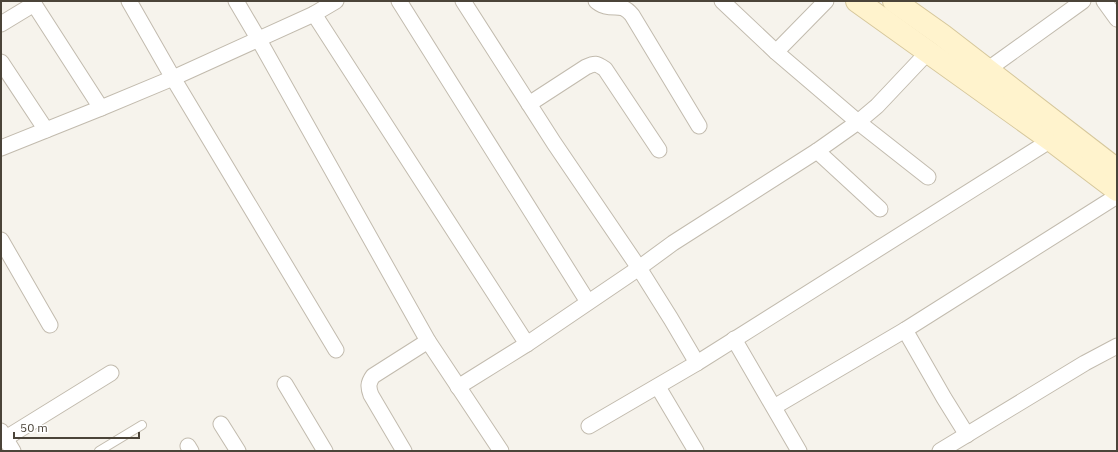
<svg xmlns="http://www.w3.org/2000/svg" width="1118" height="452" font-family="'IBM Plex Sans',sans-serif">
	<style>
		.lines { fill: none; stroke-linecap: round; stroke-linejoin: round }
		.lane-casing { stroke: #c2bbae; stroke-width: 10 }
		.street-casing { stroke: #c2bbae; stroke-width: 17 }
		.secondary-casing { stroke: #d6c79b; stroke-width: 24 }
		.lane { stroke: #fff; stroke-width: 8 }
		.street { stroke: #fff; stroke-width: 15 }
		.secondary { stroke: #fff3cd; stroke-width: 22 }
	</style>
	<rect width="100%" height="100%" fill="#f6f3ec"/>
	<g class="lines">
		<defs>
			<polyline id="lane" points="99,451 142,425"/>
			<g id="street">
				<polyline points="32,1 101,108"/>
				<polyline points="129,1 173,78 336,350"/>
				<polyline points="236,1 259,40 428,341 501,451"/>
				<polyline points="399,1 588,302"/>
				<polyline points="463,1 554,143 639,268 671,319 697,363"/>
				<path d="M 596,1 C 598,3 602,5 605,6 C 617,9 622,3 632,15 L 699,126"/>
				<polyline points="722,1 776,52 858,122 928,177"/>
				<polyline points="1104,1 1117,19"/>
				<polyline points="314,14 527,344"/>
				<polyline points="1,24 34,4"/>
				<polyline points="776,52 826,1"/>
				<polyline points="1,62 46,130"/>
				<polyline points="987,70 1083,1"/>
				<path d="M 529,104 L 586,67 C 595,63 596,63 605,69 L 659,150"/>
				<polyline points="1,148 101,108 173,78 314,14 336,1"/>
				<polyline points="817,151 880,209"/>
				<polyline points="1,240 50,325"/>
				<polyline points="905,330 944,398 967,435"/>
				<polyline points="734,339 799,451"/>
				<polyline points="285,384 325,451"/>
				<polyline points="458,387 527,344 639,268 673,243 817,151 858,122 877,106 928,52"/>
				<polyline points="658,387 696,451"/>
				<polyline points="774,407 905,330 1117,196"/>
				<polyline points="221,424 238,451"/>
				<polyline points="589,426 697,363 1051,140"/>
				<polyline points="1,431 13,451"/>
				<polyline points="1,441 111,373"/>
				<polyline points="188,446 191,451"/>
				<path d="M 404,451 L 371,395 C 368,387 368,383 373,376 L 428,341"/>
				<polyline points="940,451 1085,363 1117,346"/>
			</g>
			<g id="secondary">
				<polyline points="857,1 1051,140 1117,190"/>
				<polyline points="894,1 942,35 1117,170"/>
			</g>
		</defs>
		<use href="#lane" class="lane-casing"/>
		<use href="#street" class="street-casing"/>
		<use href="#secondary" class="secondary-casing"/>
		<use href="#lane" class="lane"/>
		<use href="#street" class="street"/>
		<use href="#secondary" class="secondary"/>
	</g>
	<rect width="1118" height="452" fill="none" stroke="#4b4439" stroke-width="4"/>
	<path d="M14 432v6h125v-6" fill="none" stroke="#4b4439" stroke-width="2"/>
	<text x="20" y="432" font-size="12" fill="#4b4439" stroke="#ffffff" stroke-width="3" paint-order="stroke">50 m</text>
</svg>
